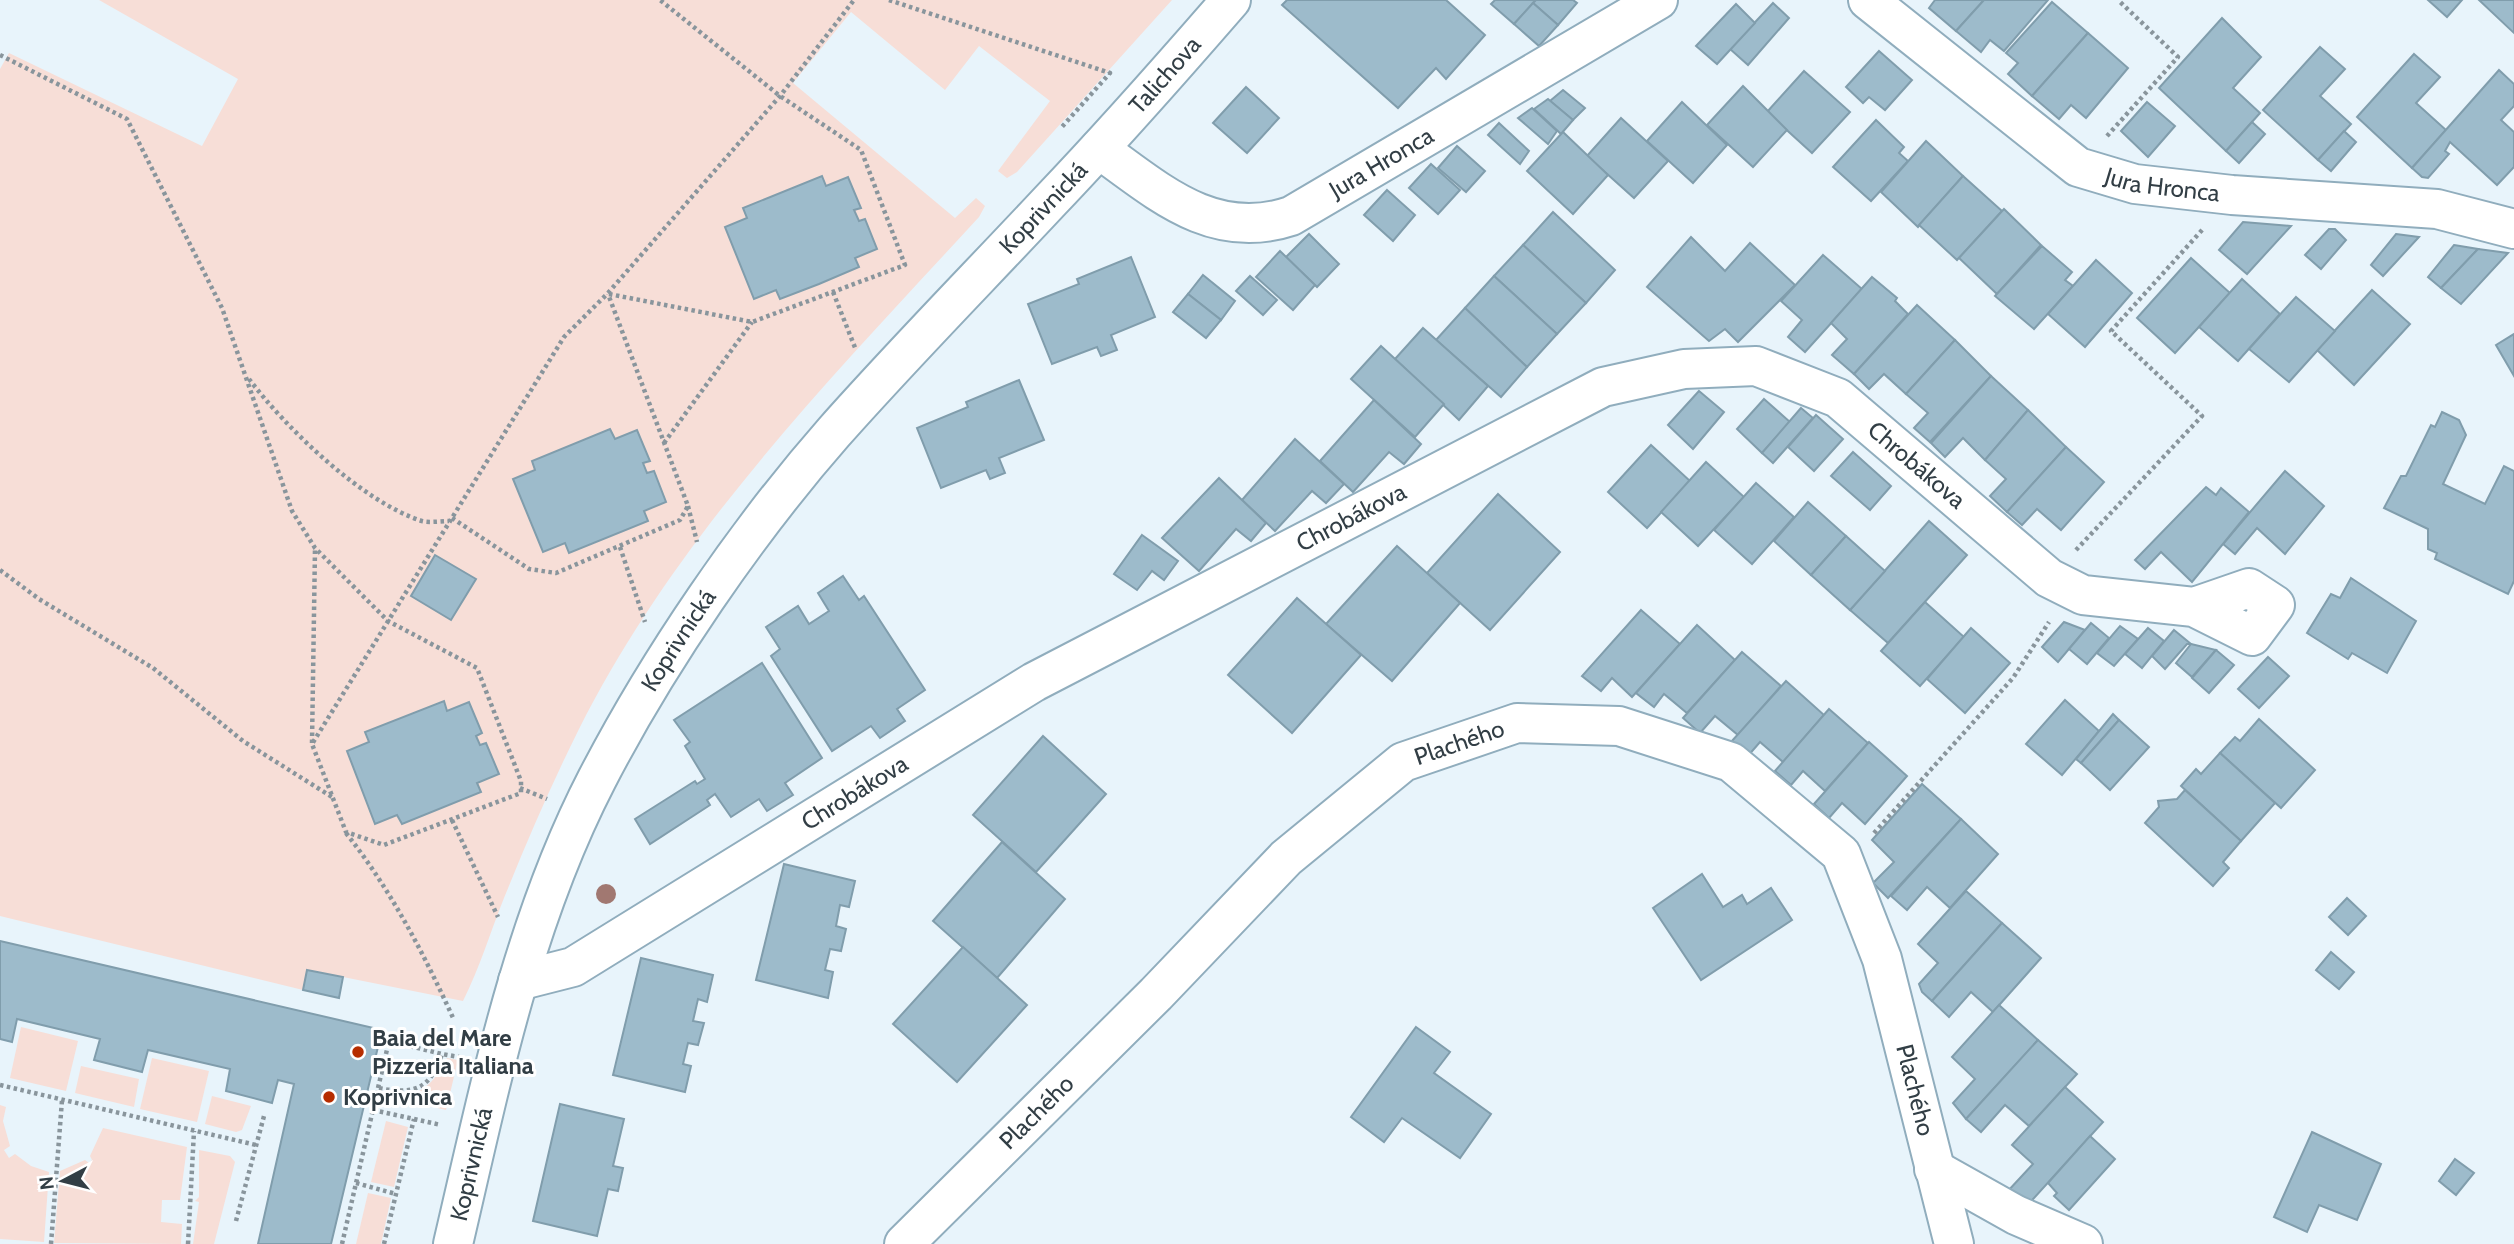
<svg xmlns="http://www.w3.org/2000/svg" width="2514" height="1244" font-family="Cabin,sans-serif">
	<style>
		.green { fill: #f7ded7 }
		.building { fill: #9dbbcb; stroke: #809dac; stroke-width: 2 }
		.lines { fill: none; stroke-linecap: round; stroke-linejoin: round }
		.street-casing { stroke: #90adbd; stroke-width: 42 }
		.path { stroke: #89959c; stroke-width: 4.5; stroke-dasharray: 3.5 3.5; stroke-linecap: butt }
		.street { stroke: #fff; stroke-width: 38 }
		.tree { fill: #a17871 }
		.poi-dot { fill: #b62d00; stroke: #fff; stroke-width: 2.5 }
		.labels { text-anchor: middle; stroke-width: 6; stroke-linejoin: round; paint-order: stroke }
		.street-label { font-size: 24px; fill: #323e45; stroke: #fff }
		.poi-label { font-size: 24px; font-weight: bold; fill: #323e45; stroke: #fff; text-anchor: start }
	</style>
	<rect width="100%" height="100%" fill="#e8f4fb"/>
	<g class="green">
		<path d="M 99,0 L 1172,0 L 1017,172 L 1007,178 L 998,171 L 1050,101 L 979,46 L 945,90 L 851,12 L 793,83 L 955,218 L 976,198 L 985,206 L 979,217 C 833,376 677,534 579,729 C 552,783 527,841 504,898 C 490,933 480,967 463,1001 L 308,970 L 303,990 L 0,916 L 0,69 L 9,53 L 202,146 L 238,79 Z"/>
		<polygon points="21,1027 78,1041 66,1091 10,1078"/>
		<polygon points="152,1058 209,1071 197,1122 140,1109"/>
		<path d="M 447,1058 L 458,1060 L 446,1110 L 390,1097 C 420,1097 434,1084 447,1058 Z"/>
		<polygon points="81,1066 139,1079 134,1107 75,1093"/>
		<polygon points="212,1096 251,1106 242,1130 236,1132 205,1124"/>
		<polygon points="0,1105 6,1107 3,1121 10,1146 4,1150 9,1158 15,1154 31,1166 49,1172 44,1242 0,1239"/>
		<polygon points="386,1121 408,1127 394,1187 371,1182"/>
		<polygon points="103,1128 187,1147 180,1200 162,1200 161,1222 182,1224 181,1244 54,1243 60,1171 85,1160 89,1163 92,1160 90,1156"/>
		<polygon points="199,1150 230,1156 235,1162 214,1244 193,1244 199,1202 195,1201 199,1197"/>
		<polygon points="368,1193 391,1198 381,1244 356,1244"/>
	</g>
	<g class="building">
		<polygon points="1287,0 1446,0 1485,35 1446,79 1436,68 1398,108 1282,5"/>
		<polygon points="1495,0 1536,0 1514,24 1491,4"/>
		<polygon points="1536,0 1573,0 1577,3 1558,25 1533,3"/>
		<polygon points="1935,0 1984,0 1956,31 1929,8"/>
		<polygon points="1984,0 2048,0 2004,51 1990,40 1981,52 1956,31"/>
		<polygon points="2428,0 2462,0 2447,17"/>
		<polygon points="2479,0 2514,0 2514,33"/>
		<polygon points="2052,2 2088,33 2032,96 2008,74 2018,63 2006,53"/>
		<polygon points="1533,3 1558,25 1539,46 1514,24"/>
		<polygon points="1773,3 1789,18 1748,65 1730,49"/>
		<polygon points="1736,4 1755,23 1717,64 1696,46"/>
		<polygon points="2222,18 2261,57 2233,88 2260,113 2226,151 2159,88"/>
		<polygon points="2088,33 2128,68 2086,118 2071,105 2059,119 2032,96"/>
		<polygon points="2320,47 2345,69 2320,96 2351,124 2318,160 2263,110"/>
		<polygon points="1879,51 1912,80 1885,110 1869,97 1863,103 1846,87"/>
		<polygon points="2414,54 2440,77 2416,103 2446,130 2412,168 2357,117"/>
		<polygon points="2499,70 2514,84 2514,106 2501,120 2514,132 2514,167 2497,185 2450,142 2445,151 2449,154 2428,178 2422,177 2412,168"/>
		<polygon points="1804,71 1850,112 1812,153 1767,112"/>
		<polygon points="1743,86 1787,130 1753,167 1707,125"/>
		<polygon points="1246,87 1279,118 1247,153 1213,123"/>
		<polygon points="1563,90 1585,108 1573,120 1550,101"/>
		<polygon points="1548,99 1573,120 1561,134 1534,109"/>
		<polygon points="1682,102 1727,145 1693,183 1647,141"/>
		<polygon points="2147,102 2175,126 2148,157 2121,131"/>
		<polygon points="1532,108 1557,131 1548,144 1518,118"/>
		<polygon points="1621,118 1668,161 1634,198 1587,156"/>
		<polygon points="1876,120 1904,147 1899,153 1908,161 1871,201 1833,167"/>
		<polygon points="2252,122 2265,134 2239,163 2226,151"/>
		<polygon points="1499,123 1529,151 1520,164 1488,135"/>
		<polygon points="2344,131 2356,142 2331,171 2318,160"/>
		<polygon points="1563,132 1608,175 1573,214 1527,171"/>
		<polygon points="1926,141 1963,176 1918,227 1881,192"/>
		<polygon points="1457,146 1485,171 1466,192 1438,168"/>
		<polygon points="1431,164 1460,190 1438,214 1409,188"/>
		<polygon points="822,176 826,186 848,177 861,208 854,210 859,221 865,219 877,249 855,258 859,267 819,284 780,299 776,290 754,299 725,227 747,218 743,208"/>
		<polygon points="1963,176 2002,211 1957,260 1919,225"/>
		<polygon points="1387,190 1415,215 1393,241 1364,215"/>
		<polygon points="2004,209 2041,245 1997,294 1959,258"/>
		<polygon points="1553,212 1615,270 1586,303 1523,245"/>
		<polygon points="2243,222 2291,226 2247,274 2219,250"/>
		<polygon points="2329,229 2335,229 2346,240 2321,269 2305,255"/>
		<polygon points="1309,234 1339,264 1317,287 1286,257"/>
		<polygon points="2396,234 2419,237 2383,276 2371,265"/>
		<polygon points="1691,237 1725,271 1750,243 1795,285 1738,342 1725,329 1709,341 1647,287"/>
		<polygon points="1523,245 1586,303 1557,334 1494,276"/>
		<polygon points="2454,245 2478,249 2441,288 2428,277"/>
		<polygon points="2042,246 2072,272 2065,280 2073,286 2034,329 1995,296"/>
		<polygon points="2478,249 2508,253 2461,304 2441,288"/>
		<polygon points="1280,251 1315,285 1293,310 1256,277"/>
		<polygon points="1823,255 1862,289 1805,352 1788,337 1802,320 1781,301"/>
		<polygon points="1131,257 1155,317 1111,335 1117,350 1101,356 1097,347 1052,364 1028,304 1079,284 1077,279"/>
		<polygon points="2191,258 2230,293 2175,353 2137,318"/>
		<polygon points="2096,260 2132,293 2085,347 2048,314"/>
		<polygon points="1203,275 1235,301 1221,320 1188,294"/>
		<polygon points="1250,276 1277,300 1263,315 1236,291"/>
		<polygon points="1494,276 1557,334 1527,367 1465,308"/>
		<polygon points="1872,277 1897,298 1895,301 1908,314 1854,374 1832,355 1847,339 1831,323"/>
		<polygon points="2242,279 2280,314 2238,361 2199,327"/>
		<polygon points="2372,290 2410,324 2354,385 2317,350"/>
		<polygon points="1188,294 1221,320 1206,338 1173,312"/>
		<polygon points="2296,297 2335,331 2289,382 2249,349"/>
		<polygon points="1917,305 1955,340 1906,394 1884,374 1869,389 1854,374"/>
		<polygon points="1465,308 1527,367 1501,397 1436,340"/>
		<polygon points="1423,328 1488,386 1459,420 1395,359"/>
		<polygon points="2514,334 2514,376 2496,345"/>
		<polygon points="1955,340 1991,376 1930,442 1914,428 1928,413 1906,394"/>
		<polygon points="1381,346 1444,404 1415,437 1351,379"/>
		<polygon points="1991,376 2028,410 1985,460 1963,438 1945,457 1931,443"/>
		<polygon points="1019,380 1044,440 999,458 1005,473 990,479 986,470 941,488 917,428 968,407 966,402"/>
		<polygon points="1699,391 1724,412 1693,449 1668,425"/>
		<polygon points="1764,399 1790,422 1762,453 1737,429"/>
		<polygon points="1374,400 1421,444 1404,464 1389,452 1353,492 1320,461"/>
		<polygon points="1801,408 1813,418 1773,463 1762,453"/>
		<polygon points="2028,410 2066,447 2007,512 1990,496 2006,479 1985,460"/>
		<polygon points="2442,412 2459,420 2466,435 2443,484 2485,504 2504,466 2514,471 2514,581 2508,594 2435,559 2437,553 2428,549 2428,529 2384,508 2401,476 2406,476 2431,425 2435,427"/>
		<polygon points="1816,415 1843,439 1814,471 1788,447"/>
		<polygon points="610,429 615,439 637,430 650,461 643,463 647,473 654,471 666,502 644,511 648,521 569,553 565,543 543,552 513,479 535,470 532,461"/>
		<polygon points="1295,439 1344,484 1326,503 1312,491 1275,531 1242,500"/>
		<polygon points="1651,445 1690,481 1647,528 1608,492"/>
		<polygon points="2066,447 2104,482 2061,530 2037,509 2022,525 2007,512"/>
		<polygon points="1853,452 1891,486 1870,510 1831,476"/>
		<polygon points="1706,462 1744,497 1698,546 1661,512"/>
		<polygon points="2285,471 2324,506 2285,554 2257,528 2235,554 2223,544"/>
		<polygon points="1219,478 1266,523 1251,541 1236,529 1199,571 1162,538"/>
		<polygon points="1756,483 1794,517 1752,564 1714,530"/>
		<polygon points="2206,487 2216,495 2221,488 2249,512 2192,582 2161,552 2145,569 2135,560"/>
		<polygon points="1498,494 1560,552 1490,630 1427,573"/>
		<polygon points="1808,502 1846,536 1811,575 1774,541"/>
		<polygon points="1929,521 1967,555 1888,643 1850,610"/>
		<polygon points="1142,535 1178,561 1164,580 1152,571 1137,590 1114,574"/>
		<polygon points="1846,536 1885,571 1850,610 1811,575"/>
		<polygon points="1397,546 1460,603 1392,681 1326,624"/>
		<polygon points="435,555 476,579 451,620 411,596"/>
		<polygon points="843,576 859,600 864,596 925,690 897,709 905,721 880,738 871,726 832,751 771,656 780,649 766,627 798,606 809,624 829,611 818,593"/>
		<polygon points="2351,578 2416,621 2387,673 2352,653 2348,659 2307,633 2331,594 2340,598"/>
		<polygon points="1297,598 1361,655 1292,733 1228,675"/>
		<polygon points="1925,602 1964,637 1920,686 1881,651"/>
		<polygon points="1641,610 1680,644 1632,697 1612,678 1601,691 1582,676"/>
		<polygon points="2064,622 2085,630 2058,662 2042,647"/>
		<polygon points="2091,623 2109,638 2087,664 2069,649"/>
		<polygon points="1697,625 1735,660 1687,713 1664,694 1654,707 1636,693"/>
		<polygon points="2120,626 2138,639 2114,666 2097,653"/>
		<polygon points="1971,628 2010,663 1965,713 1927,679"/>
		<polygon points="2148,628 2164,641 2142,668 2125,654"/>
		<polygon points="2174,630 2191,644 2187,644 2165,669 2152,656"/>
		<polygon points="2191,644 2216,650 2192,677 2176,663"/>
		<polygon points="2216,650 2234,665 2209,693 2192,678"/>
		<polygon points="1742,652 1781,686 1738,735 1715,716 1700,733 1683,718"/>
		<polygon points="2268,657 2289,676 2259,708 2238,689"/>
		<polygon points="762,663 822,758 785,783 793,795 767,811 759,799 731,817 715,794 707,800 710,805 650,844 635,819 695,781 697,784 705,779 685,746 690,742 674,720"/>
		<polygon points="1786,681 1824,715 1783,762 1760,742 1747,757 1731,742"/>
		<polygon points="2065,700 2099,731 2062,775 2026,744"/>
		<polygon points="444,701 447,711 469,702 482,733 476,736 480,745 486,743 499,774 477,783 481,792 402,824 397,815 375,824 347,751 369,742 365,732"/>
		<polygon points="1829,709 1868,743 1825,791 1803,771 1791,785 1775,771"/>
		<polygon points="2113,714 2119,720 2081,763 2076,759"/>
		<polygon points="2259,719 2315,770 2281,808 2220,753 2235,737 2240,741"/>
		<polygon points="2119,720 2149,747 2110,790 2081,763"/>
		<polygon points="1043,736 1106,794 1036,872 973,815"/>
		<polygon points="1869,742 1907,776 1865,824 1842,803 1829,818 1814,804"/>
		<polygon points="2220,753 2275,803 2241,841 2181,786 2196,769 2201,774"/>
		<polygon points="1922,784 1961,819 1888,898 1873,883 1894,862 1872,840"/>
		<polygon points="2185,790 2241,841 2223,862 2229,868 2213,886 2145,823 2159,807 2158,801 2177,799"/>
		<polygon points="1961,819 1998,854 1950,908 1927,887 1907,910 1891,896"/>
		<polygon points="1002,842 1065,899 997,978 933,921"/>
		<polygon points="784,864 855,881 849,907 840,905 836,926 846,929 841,951 830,949 825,970 833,972 828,998 756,980"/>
		<polygon points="1702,874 1723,907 1742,895 1747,904 1771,888 1792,920 1701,980 1653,908"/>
		<polygon points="1966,891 2002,923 1932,1001 1922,992 1919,984 1938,963 1918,944"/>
		<polygon points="2347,898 2366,916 2348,935 2329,917"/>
		<polygon points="2002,923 2041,958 1993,1012 1971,992 1949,1017 1932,1001"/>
		<polygon points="0,941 382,1030 331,1244 258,1244 294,1084 278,1080 272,1103 226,1091 230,1069 148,1050 142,1072 94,1060 100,1039 17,1019 12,1042 0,1039"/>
		<polygon points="963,947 1027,1005 957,1082 893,1024"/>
		<polygon points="2331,952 2354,972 2339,989 2316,970"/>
		<polygon points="641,958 713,975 707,1002 698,999 693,1021 704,1023 698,1045 688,1043 683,1064 691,1066 685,1092 613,1075"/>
		<polygon points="307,970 343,977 339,998 303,990"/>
		<polygon points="1999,1005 2038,1040 1966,1119 1953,1103 1975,1079 1952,1057"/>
		<polygon points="1416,1027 1450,1052 1434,1073 1491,1114 1460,1158 1402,1118 1384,1142 1351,1117"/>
		<polygon points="2038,1040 2077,1074 2029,1126 2005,1105 1981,1132 1966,1119"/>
		<polygon points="2065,1087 2103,1122 2025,1208 2007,1192 2033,1164 2012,1145"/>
		<polygon points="560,1104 624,1119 613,1166 623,1168 618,1191 608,1189 597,1236 533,1221"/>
		<polygon points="2312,1132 2381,1164 2357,1220 2319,1205 2307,1232 2274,1217"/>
		<polygon points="2090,1136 2115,1159 2069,1210 2054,1196 2057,1193 2048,1183"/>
		<polygon points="2455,1159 2474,1173 2456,1195 2439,1181"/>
	</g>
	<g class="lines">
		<defs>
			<g id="street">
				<path id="s1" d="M 1868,0 L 2078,167 L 2135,184 L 2232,195 L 2437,209 L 2514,229"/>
				<path id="s2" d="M 1099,149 C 1159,192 1213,242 1291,216 L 1658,0"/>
				<path id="s3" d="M 518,981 L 573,967 L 1034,682 L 1603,387 L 1684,369 L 1756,366 L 1838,398 L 2049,578 L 2083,595 L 2194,607 L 2252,636 L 2275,605 L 2249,588 L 2194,607"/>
				<polyline points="1934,1169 2016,1215 2083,1244"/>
				<path id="s4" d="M 453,1244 C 490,1086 522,924 597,779 C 658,661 747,531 834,432 C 904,353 978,278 1050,201 C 1112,136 1172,68 1231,0"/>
				<path id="s5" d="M 904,1244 L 1156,994 L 1286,858 L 1403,762 L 1517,723 L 1619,726 L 1731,762 L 1841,854 L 1882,959 L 1954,1244"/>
			</g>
		</defs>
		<use href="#street" class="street-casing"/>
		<g class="path">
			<polyline points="889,0 1110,73 1061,128"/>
			<polyline points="0,55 127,119 222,308 292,511 315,548 388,621 477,668 521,781 521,793 384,845 346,832 312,744 564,337 608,293 780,96 854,0"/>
			<polyline points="2107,136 2178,57 2118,0"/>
			<polyline points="833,292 856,350"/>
			<polyline points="609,294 752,322 905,265 861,150 780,96 660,0"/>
			<path d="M 249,379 C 286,428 362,502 422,521 C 430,523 440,521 449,521"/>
			<polyline points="664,443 752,322"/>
			<polyline points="688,506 697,542"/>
			<polyline points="452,518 529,569 556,573 680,520 688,506 608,294"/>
			<polyline points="620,547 645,622"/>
			<polyline points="2076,550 2202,416 2111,331 2203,229"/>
			<polyline points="0,570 39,599 153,668 243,741 332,797"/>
			<polyline points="312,743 315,549"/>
			<polyline points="520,788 547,799"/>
			<polyline points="452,820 498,917"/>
			<path d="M 346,833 C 391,890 424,954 454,1020"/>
			<polyline points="1874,833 2013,678 2049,622"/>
			<polyline points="0,1085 256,1145"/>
			<polyline points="378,1088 389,1041 442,1054"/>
			<polyline points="373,1110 441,1125"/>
			<polyline points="356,1183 396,1194"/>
			<polyline points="236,1221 264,1116"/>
			<polyline points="51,1244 62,1100"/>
			<polyline points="188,1244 194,1131"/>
			<path d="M 342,1244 L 378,1088 C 415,1095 430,1089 442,1054 L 459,1057"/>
			<polyline points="384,1244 414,1119"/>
		</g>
		<use href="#street" class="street"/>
	</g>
	<circle class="tree" cx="606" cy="894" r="10"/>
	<g class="poi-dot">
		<circle cx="358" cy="1052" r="7"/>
		<circle cx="329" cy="1097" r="7"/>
	</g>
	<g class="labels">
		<g class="street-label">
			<text dy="8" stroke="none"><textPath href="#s4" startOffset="1396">Talichova</textPath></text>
			<text dy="8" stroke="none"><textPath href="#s2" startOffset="318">Jura Hronca</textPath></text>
			<text dy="8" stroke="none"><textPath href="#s1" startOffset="355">Jura Hronca</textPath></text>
			<text dy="8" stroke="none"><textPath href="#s4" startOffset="1216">Koprivnická</textPath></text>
			<text dy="8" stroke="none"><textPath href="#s3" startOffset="1586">Chrobákova</textPath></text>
			<text dy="8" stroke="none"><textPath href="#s3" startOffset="956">Chrobákova</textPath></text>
			<text dy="8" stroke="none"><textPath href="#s4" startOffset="649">Koprivnická</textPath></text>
			<text dy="8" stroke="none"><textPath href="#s5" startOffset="754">Plachého</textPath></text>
			<text dy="8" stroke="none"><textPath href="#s3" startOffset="388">Chrobákova</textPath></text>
			<text dy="8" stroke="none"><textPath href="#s5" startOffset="1426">Plachého</textPath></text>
			<text dy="8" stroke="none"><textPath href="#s5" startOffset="187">Plachého</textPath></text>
			<text dy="8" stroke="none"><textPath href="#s4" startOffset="82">Koprivnická</textPath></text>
		</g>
		<g class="poi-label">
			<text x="372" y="1046">Baia del Mare<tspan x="372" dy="28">Pizzeria Italiana</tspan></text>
			<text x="343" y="1105">Koprivnica</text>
		</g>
	</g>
	<g transform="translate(63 1181) rotate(263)" stroke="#ffffff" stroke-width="5" paint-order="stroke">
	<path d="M0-5L12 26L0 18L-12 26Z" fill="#323e45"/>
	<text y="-10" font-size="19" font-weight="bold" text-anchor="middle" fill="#323e45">N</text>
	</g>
</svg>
